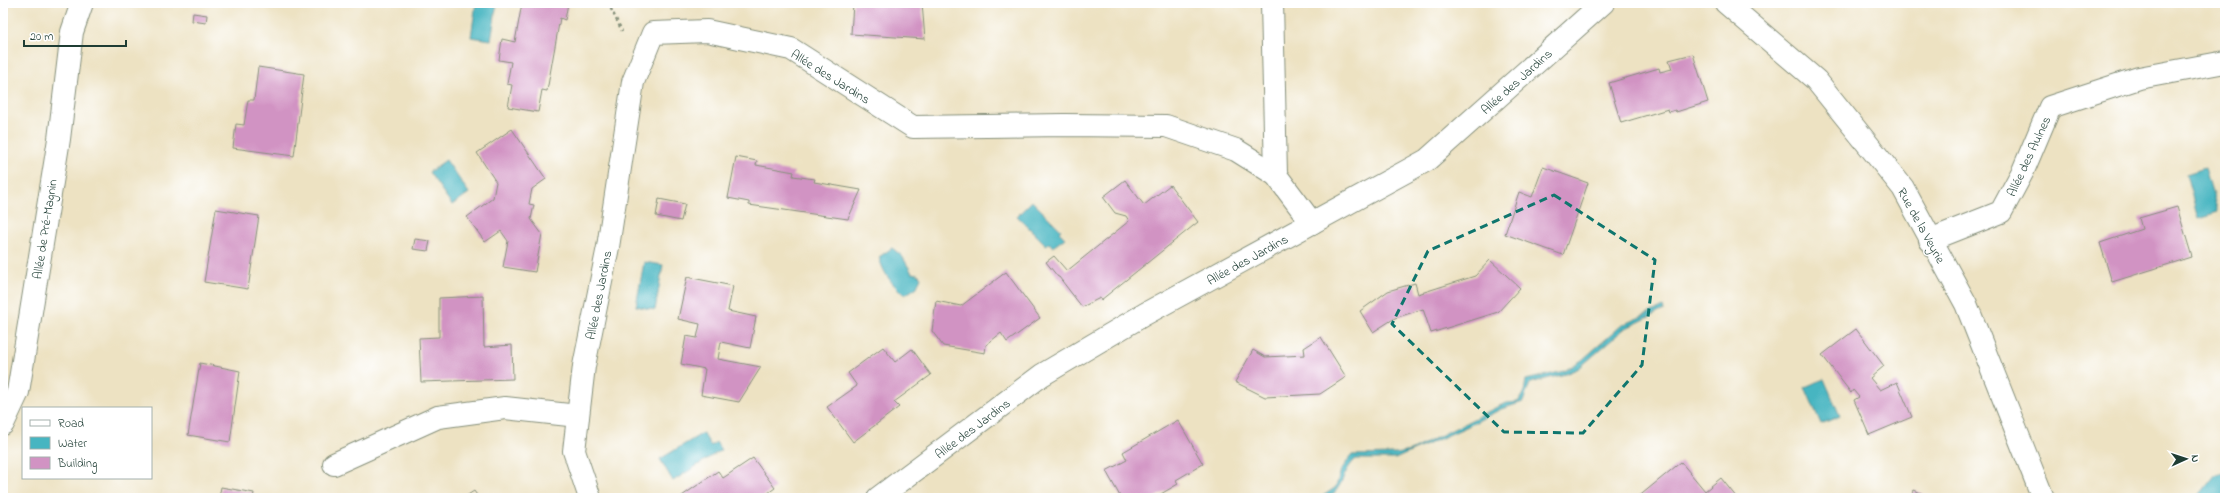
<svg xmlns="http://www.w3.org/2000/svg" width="2228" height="501" font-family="'Indie Flower',sans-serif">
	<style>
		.water { fill: #47b5c1; stroke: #33797a }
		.building { fill: #d193c3 }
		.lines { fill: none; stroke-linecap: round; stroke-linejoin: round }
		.street-casing { stroke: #86907b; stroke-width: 24 }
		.path { stroke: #86907b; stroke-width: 2.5; stroke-dasharray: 3 3; stroke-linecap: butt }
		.street { stroke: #fff; stroke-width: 22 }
		.marked { fill: none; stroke: #0f766e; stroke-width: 3; stroke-dasharray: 8 5; stroke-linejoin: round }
		.labels { text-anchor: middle; stroke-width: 3; stroke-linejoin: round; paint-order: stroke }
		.street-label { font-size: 13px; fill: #1f3d34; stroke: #fff }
	</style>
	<rect width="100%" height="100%" fill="#fff"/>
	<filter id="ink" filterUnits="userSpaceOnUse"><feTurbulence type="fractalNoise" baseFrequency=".025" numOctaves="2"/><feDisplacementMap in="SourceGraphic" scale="8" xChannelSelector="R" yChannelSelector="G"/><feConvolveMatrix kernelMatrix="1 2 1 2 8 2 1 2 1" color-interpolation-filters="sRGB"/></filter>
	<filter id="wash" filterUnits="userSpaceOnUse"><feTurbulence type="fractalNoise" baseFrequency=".012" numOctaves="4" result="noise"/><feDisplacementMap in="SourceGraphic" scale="16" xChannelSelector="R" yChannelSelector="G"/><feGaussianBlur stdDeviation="0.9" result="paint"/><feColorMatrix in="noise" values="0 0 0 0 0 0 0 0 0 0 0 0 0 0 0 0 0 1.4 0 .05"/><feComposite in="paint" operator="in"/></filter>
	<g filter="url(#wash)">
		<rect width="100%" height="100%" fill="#ede2c2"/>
		<g class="water">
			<polygon points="476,3 497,3 491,40 471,37"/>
			<polygon points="446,160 469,193 452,205 429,172"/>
			<polygon points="2205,168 2218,212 2198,218 2186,174"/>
			<polygon points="1032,201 1061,230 1059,232 1065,238 1053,247 1049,243 1046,245 1017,216"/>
			<path d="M 892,248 L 902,256 L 912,273 L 918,274 L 921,277 L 917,287 L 905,295 C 892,285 883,273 879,257 Z"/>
			<polygon points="644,262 663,265 655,310 636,306"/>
			<path d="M 1663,307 L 1664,310 L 1624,329 L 1579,368 L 1565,374 L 1530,383 L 1523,402 L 1501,409 L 1466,427 L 1395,459 L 1356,459 C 1340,472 1343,498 1320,498 L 1336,487 L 1341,470 L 1352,455 L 1397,454 L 1410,451 L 1499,406 L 1507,403 L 1518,402 L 1524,392 L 1526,380 L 1564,371 L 1582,360 L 1622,325 Z"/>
			<polygon points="1824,379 1840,416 1821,424 1805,387"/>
			<polygon points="703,433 711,446 716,442 721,450 673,481 660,459"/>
			<polygon points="2225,472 2225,498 2197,498 2216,474"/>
		</g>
		<g id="blocks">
			<g class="building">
				<polygon points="522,3 568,3 565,20 560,18 547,91 542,90 538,112 508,107 512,85 507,84 511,62 499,60 502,39 515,42"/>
				<polygon points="853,3 922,3 925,39 851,34"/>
				<polygon points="193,13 207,15 206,23 192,21"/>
				<polygon points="1693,54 1708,102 1676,112 1675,110 1669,112 1668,109 1621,123 1609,83 1659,68 1660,72 1672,69 1669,60"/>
				<polygon points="258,67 304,74 294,156 233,148 236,124 244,125 248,100 254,100"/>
				<polygon points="512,129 546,179 532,189 529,204 534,205 531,219 542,234 535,272 503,267 508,241 501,231 485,242 467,217 493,198 496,182 477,153"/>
				<polygon points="736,157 757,161 756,165 794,172 793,176 815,179 814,182 861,190 848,219 749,205 749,202 728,198"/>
				<polygon points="1543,167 1588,183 1563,255 1505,234 1519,192 1532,197"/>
				<polygon points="1125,180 1144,205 1170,185 1198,222 1101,300 1100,298 1082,307 1059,277 1058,277 1046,262 1054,256 1067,271 1129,221 1126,216 1115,213 1103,197"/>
				<polygon points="659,199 685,204 681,221 656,216"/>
				<polygon points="2177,207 2192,257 2112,282 2100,243 2142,229 2139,218"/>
				<polygon points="216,209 259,216 248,289 204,282"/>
				<polygon points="415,239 430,241 428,251 413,249"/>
				<polygon points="1490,260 1520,288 1498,312 1431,333 1423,309 1395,318 1373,332 1360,311 1388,291 1415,283 1418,294 1475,276"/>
				<polygon points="1006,272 1040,318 1007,342 1001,333 986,345 985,353 943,346 932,331 936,301 961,306"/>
				<polygon points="687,277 733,286 728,311 756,317 750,348 721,342 718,359 761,367 739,402 701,395 705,369 681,364 686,336 697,338 700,324 678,319"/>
				<polygon points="483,296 484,347 512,345 513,379 421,382 419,338 439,337 439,298"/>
				<polygon points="1856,329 1884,366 1870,378 1880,390 1897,382 1912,417 1869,435 1854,400 1859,397 1853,390 1851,393 1822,355"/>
				<polygon points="1321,337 1346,377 1320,394 1265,397 1235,382 1253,350 1265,357 1305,355 1304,348"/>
				<polygon points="883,347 895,362 912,349 931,375 894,402 899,407 853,442 827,407 857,386 848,373"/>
				<polygon points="200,363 240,371 230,442 188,435"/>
				<polygon points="1178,420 1203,464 1176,480 1178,484 1154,498 1121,498 1106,471 1127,460 1123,452"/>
				<polygon points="753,458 775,488 761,498 679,498 718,471 723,478"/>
				<polygon points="1681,462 1705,491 1721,478 1737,498 1637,498"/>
				<polygon points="221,487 254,493 253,498 219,498"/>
				<polygon points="1914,490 1921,493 1933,498 1910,498"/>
				<polygon points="474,491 479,498 463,498"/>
			</g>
		</g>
	</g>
	<g filter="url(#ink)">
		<use href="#blocks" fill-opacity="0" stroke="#86907b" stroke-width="1"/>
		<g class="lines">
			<defs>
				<g id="street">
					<polyline points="1272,3 1276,175 1312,223"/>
					<polyline points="1726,3 1816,80 1903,188 1966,304 2043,498"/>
					<polyline points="1930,240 2001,212 2023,171 2050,107 2139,78 2225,62"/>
					<polyline points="3,424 18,392 59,139 72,32 82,3"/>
					<polyline points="334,464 438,417 505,408 578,416"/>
					<polyline points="590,498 574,451 584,366 608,247 633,82 653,33 707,31 791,49 913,127 1064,125 1166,126 1236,150 1276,175"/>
					<polyline points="878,498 1042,375 1145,314 1427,160 1603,3"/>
				</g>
			</defs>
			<use href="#street" class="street-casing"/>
			<polyline class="path" points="608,3 622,31"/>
			<use href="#street" class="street"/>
		</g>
	</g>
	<path class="marked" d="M 1554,195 L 1655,260 L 1642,365 L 1583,433 L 1504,432 L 1392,324 L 1428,251 Z"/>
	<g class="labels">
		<g class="street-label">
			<text transform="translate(831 76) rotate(32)" y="5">Allée des Jardins</text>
			<text transform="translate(1516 81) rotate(-42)" y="5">Allée des Jardins</text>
			<text transform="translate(2028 156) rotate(-65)" y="5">Allée des Aulnes</text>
			<text transform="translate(1922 225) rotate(61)" y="5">Rue de la Veyrie</text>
			<text transform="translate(44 229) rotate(-81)" y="5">Allée de Pré-Magnin</text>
			<text transform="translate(1247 259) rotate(-29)" y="5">Allée des Jardins</text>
			<text transform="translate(598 295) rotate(-79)" y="5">Allée des Jardins</text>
			<text transform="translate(972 428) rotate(-37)" y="5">Allée des Jardins</text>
		</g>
	</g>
	<rect width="2228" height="501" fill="none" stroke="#fff" stroke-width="16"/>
	<rect x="22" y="407" width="130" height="72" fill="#ffffff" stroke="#a5b1ae"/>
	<rect x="30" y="420" width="20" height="6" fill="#ffffff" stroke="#a5b1ae"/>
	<text x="58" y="427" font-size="12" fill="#1f3d34">Road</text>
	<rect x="30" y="437" width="20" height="12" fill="#47b5c1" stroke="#a5b1ae"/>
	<text x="58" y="447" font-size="12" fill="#1f3d34">Water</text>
	<rect x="30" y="457" width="20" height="12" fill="#d193c3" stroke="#a5b1ae"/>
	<text x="58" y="467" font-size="12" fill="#1f3d34">Building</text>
	<g transform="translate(2186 459) rotate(87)" stroke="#ffffff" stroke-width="3" paint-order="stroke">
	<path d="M0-3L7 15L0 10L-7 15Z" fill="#1f3d34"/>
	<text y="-6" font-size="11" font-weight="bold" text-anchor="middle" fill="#1f3d34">N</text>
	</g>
	<path d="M24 40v6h102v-6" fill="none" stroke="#1f3d34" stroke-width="2"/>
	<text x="30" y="40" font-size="12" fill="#1f3d34" stroke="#ffffff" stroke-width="3" paint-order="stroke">20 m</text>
</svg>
